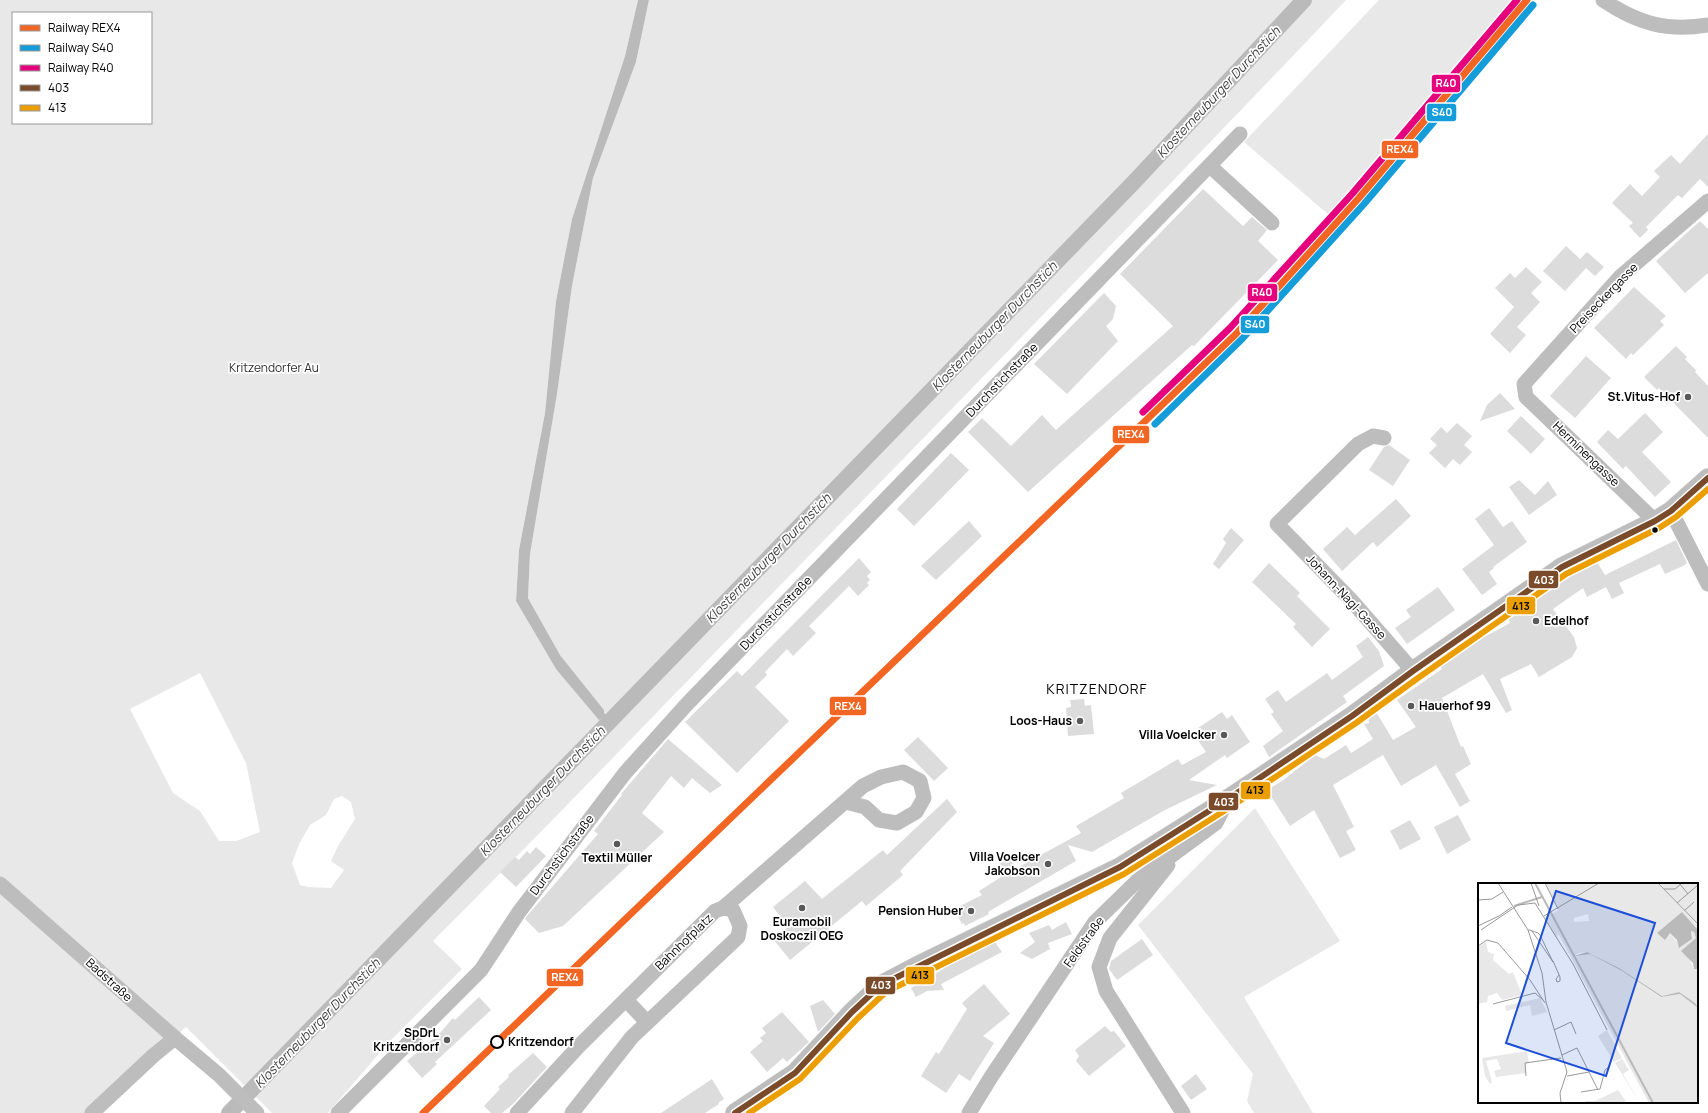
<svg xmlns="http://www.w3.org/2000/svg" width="1708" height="1113" font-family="Manrope,sans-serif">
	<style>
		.green { fill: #e8e8e8; fill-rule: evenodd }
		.water { fill: #bababa }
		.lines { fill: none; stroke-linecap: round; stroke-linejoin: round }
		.stream { stroke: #bababa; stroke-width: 4.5 }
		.canal { stroke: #bababa; stroke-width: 16 }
		.building { fill: #dcdcdc }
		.major-casing { stroke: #dbdbdb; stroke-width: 20 }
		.minor { stroke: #bdbdbd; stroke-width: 15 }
		.major { stroke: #bdbdbd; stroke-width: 19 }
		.bus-1-casing { stroke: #fff; stroke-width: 9 }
		.bus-2-casing { stroke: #fff; stroke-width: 9 }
		.bus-1 { stroke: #7a4b2a; stroke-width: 6 }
		.bus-2 { stroke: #eb9e00; stroke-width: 6 }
		.rail-1-casing { stroke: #fff; stroke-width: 10 }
		.rail-2-casing { stroke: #fff; stroke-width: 10 }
		.rail-3-casing { stroke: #fff; stroke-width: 10 }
		.rail-1 { stroke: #f26522; stroke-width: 7 }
		.rail-2 { stroke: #159dd9; stroke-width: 7 }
		.rail-3 { stroke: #e5007d; stroke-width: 7 }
		.poi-dot { fill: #595959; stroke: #fff; stroke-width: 1.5 }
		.bus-dot { fill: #000; stroke: #fff; stroke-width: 1.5 }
		.stop-dot { fill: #fff; stroke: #000; stroke-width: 2 }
		.labels { text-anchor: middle; stroke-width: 3.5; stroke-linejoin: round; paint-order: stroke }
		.street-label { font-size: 12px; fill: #000; stroke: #fff }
		.park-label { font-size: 12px; fill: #2d2d2d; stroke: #fff }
		.poi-label { font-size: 12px; font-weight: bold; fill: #000; stroke: #fff; text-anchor: end }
		.stop-label { font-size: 12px; font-weight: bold; fill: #000; stroke: #fff; text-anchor: start }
		.water-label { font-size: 13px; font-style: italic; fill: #3e3e3e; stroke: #fff }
		.quarter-label { font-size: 14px; letter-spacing: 1px; fill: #000; stroke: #fff }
		.inset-river { fill: none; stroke: #bababa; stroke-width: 2 }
		.inset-road { fill: none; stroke: #999; stroke-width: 1 }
		.view { fill: #1d4ed8; fill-opacity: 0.15; stroke: #1d4ed8; stroke-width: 2 }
		.inset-edge { fill: none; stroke: #000; stroke-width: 2 }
		.line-badge { stroke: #fff; stroke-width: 1.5 }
		.badge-label { font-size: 11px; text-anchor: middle; font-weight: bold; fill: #fff }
		.pale-badge-label { font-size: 11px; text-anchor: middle; font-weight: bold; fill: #111 }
	</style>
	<rect width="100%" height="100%" fill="#fff"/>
	<g class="green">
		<path d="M 0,0 L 638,0 L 625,56 L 572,219 L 556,301 L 545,413 L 519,550 L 516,601 L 556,669 L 604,710 L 560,655 L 528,598 L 530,554 L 557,394 L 572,286 L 593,178 L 636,62 L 649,0 L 1346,0 C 1166,190 983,376 801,564 C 678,690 557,817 433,941 L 462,969 L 389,1042 L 328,1113 L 272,1113 L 186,1027 L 93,1113 L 0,1113 ZM 13,13 L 151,13 L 151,123 L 13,123 ZM 200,673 L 246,763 L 260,832 L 236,841 L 219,841 L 200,811 L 173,793 L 130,709 ZM 342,796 L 351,802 L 355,819 L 338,846 L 331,861 L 344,870 L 331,888 L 308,887 L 300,885 L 292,863 L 299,844 L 310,825 L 326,815 L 334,799 Z"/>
		<polygon points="1379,0 1514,0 1330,216 1244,142"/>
		<polygon points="1255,808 1340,941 1244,997 1313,1113 1254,1113 1247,1101 1253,1074 1138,925"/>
	</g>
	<polygon class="water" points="638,0 649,0 636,62 593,178 572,286 557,394 530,554 528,598 560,655 604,710 604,717 599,720 556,669 516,601 519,550 545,413 556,301 572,219 625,56"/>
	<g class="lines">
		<polyline class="stream" points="601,713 609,722"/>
		<polyline class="canal" points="229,1113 1134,182 1304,0"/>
	</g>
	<g class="building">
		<polygon points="1708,134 1708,187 1700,179 1682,198 1678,195 1646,227 1648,230 1640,238 1629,226 1633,223 1612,203 1630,184 1642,196 1660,177 1654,171 1671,155 1680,164"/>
		<polygon points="1203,189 1243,226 1252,217 1267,230 1258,241 1278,260 1194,346 1192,345 1028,492 968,432 982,418 1011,446 1042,415 1056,430 1173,326 1120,274"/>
		<polygon points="1700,221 1708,229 1708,273 1685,293 1656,261"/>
		<polygon points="1566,246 1580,259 1587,252 1604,267 1595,276 1586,268 1565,291 1543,271"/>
		<polygon points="1526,267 1542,282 1531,293 1540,302 1517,327 1526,335 1510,353 1490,334 1514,307 1495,288 1510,273 1515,278"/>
		<polygon points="1634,287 1666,316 1660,321 1664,325 1633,355 1631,353 1626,359 1594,328"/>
		<polygon points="1104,293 1116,306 1113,319 1106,326 1118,341 1067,394 1034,364"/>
		<polygon points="1676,346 1687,357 1685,359 1696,370 1695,372 1708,386 1708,438 1659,388 1657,390 1644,377"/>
		<polygon points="1586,356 1611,378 1575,418 1550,396"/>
		<polygon points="1500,393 1515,409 1480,421 1487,405"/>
		<polygon points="1645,413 1663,432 1642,452 1671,482 1655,497 1626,466 1623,469 1597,442 1608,430 1618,439"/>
		<polygon points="1521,416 1545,439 1531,454 1507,431"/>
		<polygon points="1457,423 1472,436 1464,445 1472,452 1460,465 1453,459 1445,468 1429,453 1437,445 1430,439 1441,427 1447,433"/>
		<polygon points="1389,445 1410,460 1393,486 1369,470 1384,447"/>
		<polygon points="951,453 969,470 914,526 897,509"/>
		<polygon points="1519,480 1535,495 1548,481 1557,495 1529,515 1509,487"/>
		<polygon points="1396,499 1411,516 1377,547 1373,542 1342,571 1323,549 1347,527 1355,535"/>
		<polygon points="1489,508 1503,527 1512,521 1527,542 1493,567 1494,568 1489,572 1497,584 1482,595 1462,569 1494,545 1475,519"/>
		<polygon points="969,521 982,536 936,580 921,566"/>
		<polygon points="1231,528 1244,540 1219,569 1213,564 1226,543 1223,539"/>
		<polygon points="1676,540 1687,563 1683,566 1665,574 1660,564 1619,583 1624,593 1612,599 1606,587 1587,597 1583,588 1553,609 1574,637 1577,648 1572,657 1539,677 1531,664 1500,679 1512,710 1506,713 1483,674 1442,698 1461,747 1463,746 1471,764 1455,774 1470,801 1460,807 1436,765 1401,786 1383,755 1333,785 1354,827 1346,831 1356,850 1340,858 1314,810 1290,826 1267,790 1282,781 1315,755 1324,759 1346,745 1351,753 1373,739 1364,724 1369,723 1368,718 1376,712 1393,740 1416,727 1397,700 1442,669 1440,667 1486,636 1510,623 1508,618 1568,576 1597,562 1605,575"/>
		<polygon points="859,558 871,572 867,576 870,580 867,583 869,585 858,596 849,586 809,626 816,633 793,656 787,649 765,672 767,675 755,687 789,721 737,773 685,722 737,671 742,676"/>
		<polygon points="1269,563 1300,593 1297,596 1330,629 1312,647 1293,627 1296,624 1252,582"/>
		<polygon points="1438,587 1455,610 1407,644 1395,628 1411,617 1406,610"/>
		<polygon points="1368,637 1379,651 1384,666 1343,696 1347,702 1269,757 1263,746 1283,731 1271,714 1274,712 1265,699 1278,690 1286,702 1327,673 1332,680 1363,657 1356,646"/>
		<polygon points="1084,699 1085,706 1091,705 1094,734 1068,736 1066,708 1071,707 1070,700"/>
		<polygon points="1222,712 1227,719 1232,715 1250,742 1227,758 1225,755 1189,780 1217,785 1165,810 1092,852 1068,845 1076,861 988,912 989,914 965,926 964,923 962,924 954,909 982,895 979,891 1006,874 998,865 1007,857 1017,868 1081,833 1076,826 1124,798 1121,793 1178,759 1182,765 1206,752 1197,739 1203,735 1198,728"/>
		<polygon points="918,737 948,768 934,781 904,750"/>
		<polygon points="668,739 722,785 710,793 692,778 684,788 671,776 642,813 664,832 563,926 539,933 525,919 526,917 598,834 594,831 622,795 621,794"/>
		<polygon points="947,799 957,812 900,871 903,875 866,906 862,901 790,960 773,939 788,927 773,907 805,881 822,899 883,850 887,855"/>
		<polygon points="1458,815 1471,840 1447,854 1434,827"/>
		<polygon points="1410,820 1421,839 1400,850 1390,831"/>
		<polygon points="536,847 546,856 516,887 500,872 515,857 519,860 527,851 530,854"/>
		<polygon points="1066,922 1072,934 1048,943 1050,949 1032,959 1020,953 1035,942 1029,933 1049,925 1052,930"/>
		<polygon points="1142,939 1153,955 1117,980 1109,969 1111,961"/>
		<polygon points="995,942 1002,952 941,984 944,990 927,991 916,997 911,988 919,983 918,980 934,973 935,974 960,958"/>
		<polygon points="984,984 1010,1014 983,1036 994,1043 970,1081 959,1074 946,1093 921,1076 936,1052 939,1054 967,1009 962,1003"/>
		<polygon points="479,997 491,1010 435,1062 437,1064 422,1078 407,1061 440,1033 453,1018 455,1020"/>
		<polygon points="823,1000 835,1014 818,1032 810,1006"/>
		<polygon points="782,1012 809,1042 787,1062 783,1058 767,1072 750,1052 763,1041 760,1038 766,1033 762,1028"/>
		<polygon points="1105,1026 1111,1032 1114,1031 1126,1046 1089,1076 1076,1061 1079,1056 1075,1050"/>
		<polygon points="533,1053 547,1067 513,1104 502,1113 491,1113 484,1106 500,1089 498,1087 509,1077 508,1075"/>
		<polygon points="1196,1074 1207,1089 1191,1100 1181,1086"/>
		<polygon points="712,1079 724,1099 718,1103 719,1104 705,1113 661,1113"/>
	</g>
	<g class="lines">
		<defs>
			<polyline id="major" points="735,1113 795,1073 852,1012 881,985 919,965 1120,867 1228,799 1352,716 1413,671 1562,567 1655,521 1671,511 1708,478"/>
		</defs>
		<use href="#major" class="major-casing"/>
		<g class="minor">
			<path d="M 1603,0 C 1637,23 1667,32 1708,25"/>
			<polyline points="1210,166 1272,223"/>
			<polyline points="1384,438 1373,436 1358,444 1277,524 1351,600 1413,671"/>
			<polyline points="1671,511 1708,584"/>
			<polyline points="1655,521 1526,397 1524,384 1620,277 1708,201"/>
			<polyline points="1168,865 1110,938 1099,967 1106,991 1183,1113"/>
			<polyline points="0,884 175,1038 219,1075 257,1113"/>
			<polyline points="723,908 863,786 881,777 903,772 920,781 924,798 916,812 897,823 879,820 865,807 846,802"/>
			<polyline points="626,1000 647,1022"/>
			<polyline points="92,1113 154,1055 175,1038"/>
			<polyline points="338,1113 481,970 519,912 625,773 687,704 1240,134"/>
			<polyline points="517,1113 579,1046 715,911 723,908 733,910 740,926 738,937 632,1037 572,1113"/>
			<polyline points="969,1113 991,1077 1095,922 1137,881 1216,823 1228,799"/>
		</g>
		<use href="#major" class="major"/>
		<defs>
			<polyline id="bus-1" points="735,1113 795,1073 852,1012 881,985 1120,867 1228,799 1352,716 1413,671 1562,567 1655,521 1671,511 1708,478"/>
			<polyline id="bus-2" points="749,1113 800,1079 858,1018 886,992 1124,874 1232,806 1356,723 1418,678 1566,574 1659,528 1676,517 1708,489"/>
		</defs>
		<use href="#bus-1" class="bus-1-casing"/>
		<use href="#bus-2" class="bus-2-casing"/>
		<use href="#bus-1" class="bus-1"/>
		<use href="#bus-2" class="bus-2"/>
		<defs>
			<polyline id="rail-1" points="423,1113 1236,334 1358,199 1527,0"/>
			<polyline id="rail-2" points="1155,424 1242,339 1364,204 1533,5"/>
			<polyline id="rail-3" points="1143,412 1230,328 1352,194 1517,0"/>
		</defs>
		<use href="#rail-1" class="rail-1-casing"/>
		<use href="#rail-2" class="rail-2-casing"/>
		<use href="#rail-3" class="rail-3-casing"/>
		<use href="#rail-1" class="rail-1"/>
		<use href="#rail-2" class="rail-2"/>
		<use href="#rail-3" class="rail-3"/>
	</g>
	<g class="poi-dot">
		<circle cx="1688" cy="397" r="4"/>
		<circle cx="1536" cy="621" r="4"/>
		<circle cx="1411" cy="706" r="4"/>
		<circle cx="1080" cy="721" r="4"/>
		<circle cx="1224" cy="735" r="4"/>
		<circle cx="617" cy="844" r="4"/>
		<circle cx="1048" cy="864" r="4"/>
		<circle cx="802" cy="908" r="4"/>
		<circle cx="971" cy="911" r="4"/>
		<circle cx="447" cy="1040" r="4"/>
	</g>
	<circle class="bus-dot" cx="1655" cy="530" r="3.5"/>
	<circle class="stop-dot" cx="497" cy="1042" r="6"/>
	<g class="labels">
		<g class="street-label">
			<text transform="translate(1604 298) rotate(-46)" y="4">Preiseckergasse</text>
			<text transform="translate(1002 380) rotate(-46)" y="4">Durchstichstraße</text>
			<text transform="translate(1586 454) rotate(44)" y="4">Herminengasse</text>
			<text transform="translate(1346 597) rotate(47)" y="4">Johann-Nagl-Gasse</text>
			<text transform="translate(776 613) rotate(-46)" y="4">Durchstichstraße</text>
			<text transform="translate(562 855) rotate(-53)" y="4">Durchstichstraße</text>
			<text transform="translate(684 942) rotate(-44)" y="4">Bahnhofplatz</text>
			<text transform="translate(1084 942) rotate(-54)" y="4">Feldstraße</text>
			<text transform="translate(109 980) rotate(42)" y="4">Badstraße</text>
		</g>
		<g class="park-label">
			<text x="274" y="372">Kritzendorfer Au</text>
		</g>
		<g class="poi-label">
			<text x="1680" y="401">St.Vitus-Hof</text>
			<text x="1544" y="625" text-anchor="start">Edelhof</text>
			<text x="1419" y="710" text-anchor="start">Hauerhof 99</text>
			<text x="1072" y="725">Loos-Haus</text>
			<text x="1216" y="739">Villa Voelcker</text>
			<text x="1040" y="861">Villa Voelcer<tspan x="1040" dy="14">Jakobson</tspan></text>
			<text x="617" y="862" text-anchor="middle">Textil Müller</text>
			<text x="963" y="915">Pension Huber</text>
			<text x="802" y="926" text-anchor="middle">Euramobil<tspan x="802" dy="14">Doskoczil OEG</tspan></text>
			<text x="439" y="1037">SpDrL<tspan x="439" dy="14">Kritzendorf</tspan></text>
		</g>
		<g class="stop-label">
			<text x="508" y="1046">Kritzendorf</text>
		</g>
		<g class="water-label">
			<text transform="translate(1218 92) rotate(-47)" y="5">Klosterneuburger Durchstich</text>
			<text transform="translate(994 326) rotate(-46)" y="5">Klosterneuburger Durchstich</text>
			<text transform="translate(768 558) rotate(-46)" y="5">Klosterneuburger Durchstich</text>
			<text transform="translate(542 791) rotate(-46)" y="5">Klosterneuburger Durchstich</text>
			<text transform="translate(317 1023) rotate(-46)" y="5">Klosterneuburger Durchstich</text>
		</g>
		<g class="quarter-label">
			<text x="1097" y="694">KRITZENDORF</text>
		</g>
	</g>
	<g transform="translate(1478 883)">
		<rect width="220" height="220" fill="#fff"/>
		<path d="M 68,0 L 180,0 L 220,42 L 220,47 L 204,29 L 180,52 L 192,50 L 203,64 L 214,56 L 213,48 L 216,49 L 218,55 L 212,60 L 210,73 L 216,86 L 220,80 L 220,124 L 201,109 L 184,113 L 141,85 L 109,69 L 101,70 L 96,73 L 109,70 L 112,71 L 144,88 L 182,114 L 202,111 L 220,125 L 220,220 L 171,220 L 81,52 L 77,53 L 67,35 L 80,27 ZM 110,31 L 111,38 L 96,39 L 96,35 ZM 181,0 L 220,0 L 220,41 ZM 8,59 L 10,69 L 16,71 L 15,77 L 31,91 L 35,89 L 44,112 L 24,117 L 19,110 L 10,113 L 9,119 L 0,121 L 0,64 ZM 62,115 L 69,129 L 54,133 L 52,122 L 28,128 L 27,123 ZM 129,147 L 144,175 L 136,179 L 120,153 ZM 49,168 L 51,180 L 48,181 L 48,190 L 18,194 L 16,188 L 23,186 L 19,176 L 8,178 L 14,199 L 12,201 L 7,193 L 4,175 ZM 144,176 L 151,187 L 145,191 L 162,220 L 137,180 ZM 140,207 L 149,220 L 107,220 L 107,218 L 117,218 Z" fill="#e8e8e8" fill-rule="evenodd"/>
		<path d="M 204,29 L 220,47 L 219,86 L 216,86 L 215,80 L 203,68 L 218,55 L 216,49 L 213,48 L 214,56 L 201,65 L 199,57 L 192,50 L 187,57 L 179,50 ZM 109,69 L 141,85 L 184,113 L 201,109 L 217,120 L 220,125 L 202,111 L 183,114 L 144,88 L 112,71 L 96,73 Z" fill="#bababa"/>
		<path class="inset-river" d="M 57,0 L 175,220M 36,23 L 64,14"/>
		<path class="inset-road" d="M 20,0 L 50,47 L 64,90 L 68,119 L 89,189 L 82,210 L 83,220M 53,0 L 61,23M 67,0 L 80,26M 180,0 L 220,41M 201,0 L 210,11M 186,6 L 197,6 L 204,0M 0,17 L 14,16 L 25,9M 199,20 L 220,2M 207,27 L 216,19M 66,33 L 121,0M 0,43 L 21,33 L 34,24M 3,47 L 40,22 L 57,20 L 95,81 L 129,147M 50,47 L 52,47 L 60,50 L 62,52 L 75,79 L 54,48M 0,63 L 9,57 L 20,60 L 52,97 L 67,120M 75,78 L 82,94 L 82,98 L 79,99 L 78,96 L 81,92M 15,121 L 57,110 L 65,117M 76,147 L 93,139 L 98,151M 84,172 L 99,165 L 111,189M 48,193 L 47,180 L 83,175M 89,193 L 111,189 L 120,207M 103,209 L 122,206 L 127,187 L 132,183"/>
		<path class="view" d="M 78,8 L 177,40 L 128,193 L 28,160 Z"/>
		<rect width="220" height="220" class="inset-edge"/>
	</g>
	<g class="line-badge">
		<rect x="1431" y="74" width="30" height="19" rx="4" fill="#e5007d"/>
		<rect x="1426" y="103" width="31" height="19" rx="4" fill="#159dd9"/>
		<rect x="1381" y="140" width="38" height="19" rx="4" fill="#f26522"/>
		<rect x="1247" y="283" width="31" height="19" rx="4" fill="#e5007d"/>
		<rect x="1240" y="315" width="30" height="19" rx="4" fill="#159dd9"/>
		<rect x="1112" y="425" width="38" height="19" rx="4" fill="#f26522"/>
		<rect x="1528" y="570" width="31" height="19" rx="4" fill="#7a4b2a"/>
		<rect x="1506" y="596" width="30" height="19" rx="4" fill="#eb9e00"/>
		<rect x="829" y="696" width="38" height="20" rx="4" fill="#f26522"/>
		<rect x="1240" y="781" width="31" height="19" rx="4" fill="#eb9e00"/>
		<rect x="1208" y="792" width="31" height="19" rx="4" fill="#7a4b2a"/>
		<rect x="905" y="966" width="30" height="19" rx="4" fill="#eb9e00"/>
		<rect x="546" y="968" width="38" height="19" rx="4" fill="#f26522"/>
		<rect x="865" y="976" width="31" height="19" rx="4" fill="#7a4b2a"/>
	</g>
	<g class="badge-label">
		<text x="1446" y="87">R40</text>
		<text x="1442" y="116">S40</text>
		<text x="1400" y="153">REX4</text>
		<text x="1262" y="296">R40</text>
		<text x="1255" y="328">S40</text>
		<text x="1131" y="438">REX4</text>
		<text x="1544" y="584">403</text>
		<text x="848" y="710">REX4</text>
		<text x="1224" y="806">403</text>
		<text x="565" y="981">REX4</text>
		<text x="881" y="989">403</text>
	</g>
	<g class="pale-badge-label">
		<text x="1521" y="610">413</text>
		<text x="1255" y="794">413</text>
		<text x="920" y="979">413</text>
	</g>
	<rect x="12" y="12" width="140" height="112" fill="#ffffff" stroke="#999999"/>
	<rect x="20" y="25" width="20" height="6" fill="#f26522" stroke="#999999"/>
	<text x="48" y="32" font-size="12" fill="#000000">Railway REX4</text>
	<rect x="20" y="45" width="20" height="6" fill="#159dd9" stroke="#999999"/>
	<text x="48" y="52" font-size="12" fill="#000000">Railway S40</text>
	<rect x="20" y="65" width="20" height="6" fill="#e5007d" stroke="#999999"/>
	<text x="48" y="72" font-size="12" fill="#000000">Railway R40</text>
	<rect x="20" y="85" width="20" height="6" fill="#7a4b2a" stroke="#999999"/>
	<text x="48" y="92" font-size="12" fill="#000000">403</text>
	<rect x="20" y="105" width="20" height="6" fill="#eb9e00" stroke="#999999"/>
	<text x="48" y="112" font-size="12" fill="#000000">413</text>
</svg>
